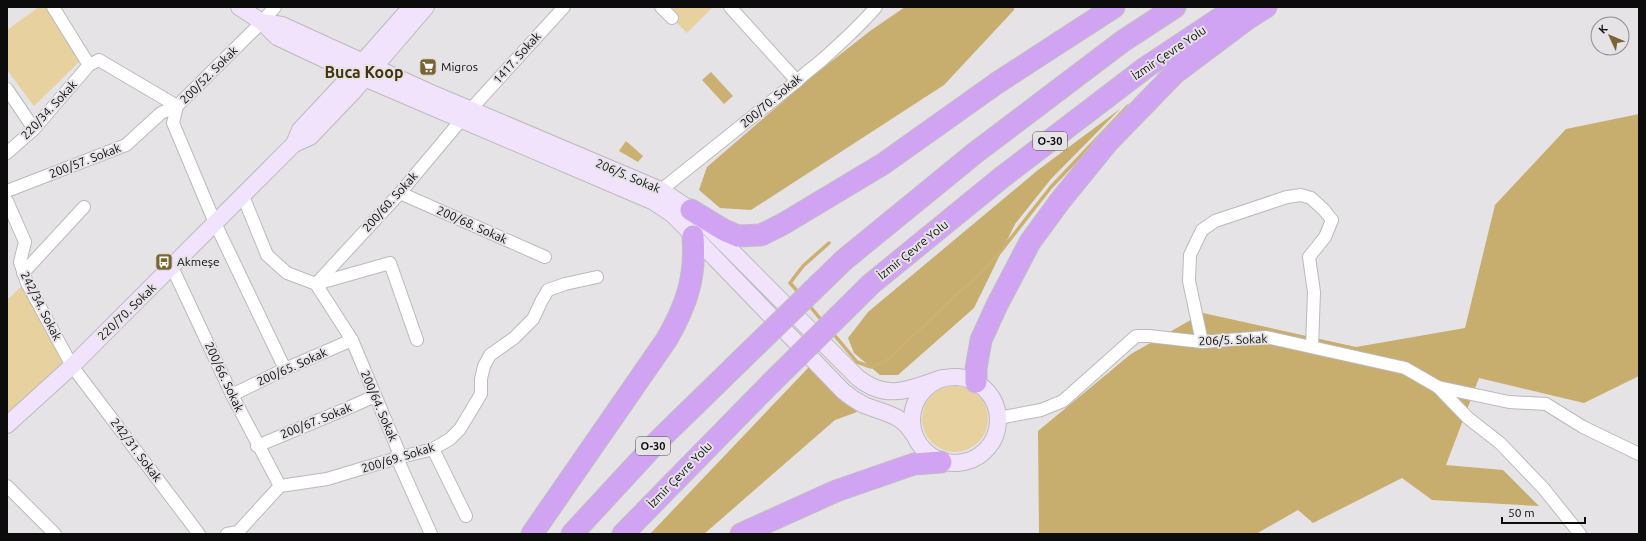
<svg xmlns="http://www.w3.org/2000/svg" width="1646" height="541" font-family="Ubuntu,sans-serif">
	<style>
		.green { fill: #e7d19e }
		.forest { fill: #c7ad6e }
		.water { fill: #cbb072 }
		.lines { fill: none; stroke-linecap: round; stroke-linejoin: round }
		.stream { stroke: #cbb072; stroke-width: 3.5 }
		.street-casing { stroke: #bbb9bc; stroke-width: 14 }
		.secondary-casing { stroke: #bbb9bc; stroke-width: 18 }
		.highway-casing { stroke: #c0c0c0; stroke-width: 23 }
		.street { stroke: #fff; stroke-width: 12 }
		.secondary { stroke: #f1e3fb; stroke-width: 16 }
		.highway { stroke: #d1a3f3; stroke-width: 21 }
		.highway-bridge-casing { stroke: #c0c0c0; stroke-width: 23; stroke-linecap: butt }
		.highway-bridge { stroke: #d1a3f3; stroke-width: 21 }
		.labels { text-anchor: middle; stroke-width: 4; stroke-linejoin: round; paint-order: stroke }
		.shield { fill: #e5e3e6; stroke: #4d4c4d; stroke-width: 1 }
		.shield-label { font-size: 11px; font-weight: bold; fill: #0c0c0c }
		.street-label { font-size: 12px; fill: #0c0c0c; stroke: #e5e3e6 }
		.poi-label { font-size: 12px; fill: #0c0c0c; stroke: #e5e3e6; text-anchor: start }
		.district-label { font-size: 16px; font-weight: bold; fill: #43340b; stroke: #e5e3e6 }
	</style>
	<rect width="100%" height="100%" fill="#e5e3e6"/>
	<g class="green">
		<polygon points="39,7 46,7 81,60 34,106 7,70 7,30"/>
		<polygon points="661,7 713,7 687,33"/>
		<polygon points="24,284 64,362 7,415 7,300"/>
		<circle cx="955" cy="419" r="33"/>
	</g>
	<g class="forest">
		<polygon points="905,7 1014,7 1014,10 944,85 751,210 720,208 699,190 707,167 809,79 870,31"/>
		<polygon points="1120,109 1051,179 1015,224 974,308 898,375 880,375 854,353 848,338 868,312 1038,170"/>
		<polygon points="1639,114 1639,376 1584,403 1479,378 1446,465 1503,470 1539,506 1432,500 1402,478 1313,523 1298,510 1256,534 1039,534 1038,431 1131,354 1203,313 1356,347 1465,328 1495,205 1566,129"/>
		<polygon points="809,367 857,412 835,420 704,534 650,534"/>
	</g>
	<g class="water">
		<polygon points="711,72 733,96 724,104 702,80"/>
		<polygon points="626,141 643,156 638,162 619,151"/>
	</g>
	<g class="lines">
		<g class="stream">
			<polyline points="800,294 790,283 803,266 829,243"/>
			<polyline points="808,304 823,322"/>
			<polyline points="831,331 857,362 871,367 887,360 993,261 1051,187 1128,106"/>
		</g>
		<defs>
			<g id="street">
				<polyline points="53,7 89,65"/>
				<polyline points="661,7 672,18"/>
				<polyline points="730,7 797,81"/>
				<polyline points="7,89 34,129"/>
				<polyline points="177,106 173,123 215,223 285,369"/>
				<polyline points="471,109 564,7"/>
				<polyline points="7,153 34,129 89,65 99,60 177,106 262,22 275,7"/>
				<path d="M 661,190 L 797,81 C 805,73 814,67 823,59 C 841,43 860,26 876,7"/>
				<polyline points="7,191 126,145 161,113 177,106"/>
				<polyline points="400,193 545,257"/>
				<polyline points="243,196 267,255 287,273 316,284 390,263 417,340"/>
				<polyline points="7,201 25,242 20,262 27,283 72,366 199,534"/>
				<polyline points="172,267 232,395 280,486"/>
				<polyline points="23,273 84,207"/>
				<polyline points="1202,342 1189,281 1190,255 1202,230 1215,221 1287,197 1301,195 1311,198 1324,210 1332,220 1325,237 1309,257 1314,292 1312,347"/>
				<polyline points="1438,387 1468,418 1500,443 1544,489 1580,534"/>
				<polyline points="232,395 285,369 352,340"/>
				<polyline points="998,418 1041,410 1063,401 1136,336 1149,336 1202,342 1266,337 1405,368 1438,387 1509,402 1546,404 1583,427 1639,454"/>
				<polyline points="257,446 348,408 375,396"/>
				<polyline points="433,449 466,516"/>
				<polyline points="7,486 55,534"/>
				<polyline points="227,534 238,532 280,486 327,479 397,458 433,449 450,439 460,429 481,394 481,379 484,366 490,355 514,338 533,319 542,300 548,290 565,284 597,277"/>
				<polyline points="431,534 397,458 398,450 352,340 316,284 400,193 462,119"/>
			</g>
			<g id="secondary">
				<path d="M 239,7 L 262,22 L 277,37 L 364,78 L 654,202 L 672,214 L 683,225 L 843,391 C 850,397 856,401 864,405 C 883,413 902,414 913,434"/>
				<path d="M 262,22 L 282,25 L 429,92 L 661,190 L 691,210 L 857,377 C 887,402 910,389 942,378"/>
				<polyline points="294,144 310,137 353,92 426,7"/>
				<circle cx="955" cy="420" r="43"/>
				<polyline points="7,425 72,366 294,144 300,130 342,85 411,7"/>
			</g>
			<g id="highway">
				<polyline points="691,210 724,230 738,236 761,235 783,224 883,164 997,83 1114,7"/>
				<polyline points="844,260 975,153 1123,41 1175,7"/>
				<polyline points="871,284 1001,178 1145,68 1237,7"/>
				<polyline points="976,382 976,369 981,340 997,305 1030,242 1060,201 1108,142 1175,73 1247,19 1266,7"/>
				<path d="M 532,534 L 667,339 C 687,304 696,277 693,236"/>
				<polyline points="572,534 657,442 739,362"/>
				<polyline points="623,534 770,384"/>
				<polyline points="741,534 836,491 914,464 941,462"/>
			</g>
		</defs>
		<use href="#street" class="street-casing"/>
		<use href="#secondary" class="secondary-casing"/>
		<use href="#highway" class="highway-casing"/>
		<use href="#street" class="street"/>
		<use href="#secondary" class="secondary"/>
		<use href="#highway" class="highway"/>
		<defs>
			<g id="highway-bridge">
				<polyline points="739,362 844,260"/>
				<polyline points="770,384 871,284"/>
			</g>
		</defs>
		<use href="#highway-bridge" class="highway-bridge-casing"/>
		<use href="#highway-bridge" class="highway-bridge"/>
	</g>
	<defs>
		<symbol id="supermarket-square" viewBox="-11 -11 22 22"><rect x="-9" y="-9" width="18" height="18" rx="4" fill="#796433" stroke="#e5e3e6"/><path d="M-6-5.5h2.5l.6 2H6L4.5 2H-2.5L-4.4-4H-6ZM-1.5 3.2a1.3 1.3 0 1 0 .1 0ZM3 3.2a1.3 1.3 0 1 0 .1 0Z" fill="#fff"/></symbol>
		<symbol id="bus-square" viewBox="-11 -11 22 22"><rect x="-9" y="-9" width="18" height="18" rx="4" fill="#796433" stroke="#e5e3e6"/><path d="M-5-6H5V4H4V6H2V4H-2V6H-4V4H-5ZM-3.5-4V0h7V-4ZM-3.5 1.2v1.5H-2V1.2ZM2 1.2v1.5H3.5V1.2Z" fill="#fff"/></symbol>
	</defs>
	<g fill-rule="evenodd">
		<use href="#supermarket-square" x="418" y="57" width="20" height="20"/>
		<use href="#bus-square" x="154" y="252" width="20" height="20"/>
	</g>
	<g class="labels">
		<g class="shield">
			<rect x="1033" y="132" width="34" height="18" rx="3"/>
			<rect x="636" y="437" width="34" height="18" rx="3"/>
		</g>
		<g class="shield-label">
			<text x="1050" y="145">O-30</text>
			<text x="653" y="450">O-30</text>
		</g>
		<g class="street-label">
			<text transform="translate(1169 53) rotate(-34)" y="4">İzmir Çevre Yolu</text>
			<text transform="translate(517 58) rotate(-48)" y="4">1417. Sokak</text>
			<text transform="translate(209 75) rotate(-45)" y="4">200/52. Sokak</text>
			<text transform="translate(771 101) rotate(-40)" y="4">200/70. Sokak</text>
			<text transform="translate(49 110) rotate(-47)" y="4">220/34. Sokak</text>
			<text transform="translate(85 161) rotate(-21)" y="4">200/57. Sokak</text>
			<text transform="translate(628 176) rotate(23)" y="4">206/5. Sokak</text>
			<text transform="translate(390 202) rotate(-48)" y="4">200/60. Sokak</text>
			<text transform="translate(472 225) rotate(24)" y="4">200/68. Sokak</text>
			<text transform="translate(913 250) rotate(-39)" y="4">İzmir Çevre Yolu</text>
			<text transform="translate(41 306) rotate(63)" y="4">242/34. Sokak</text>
			<text transform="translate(127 312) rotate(-44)" y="4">220/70. Sokak</text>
			<text transform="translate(1233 340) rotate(-2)" y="4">206/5. Sokak</text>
			<text transform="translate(292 367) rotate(-24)" y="4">200/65. Sokak</text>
			<text transform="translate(224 377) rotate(65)" y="4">200/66. Sokak</text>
			<text transform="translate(379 406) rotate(67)" y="4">200/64. Sokak</text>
			<text transform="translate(316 421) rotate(-22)" y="4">200/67. Sokak</text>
			<text transform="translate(136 450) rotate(53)" y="4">242/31. Sokak</text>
			<text transform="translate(398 458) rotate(-17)" y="4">200/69. Sokak</text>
			<text transform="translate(680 475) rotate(-46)" y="4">İzmir Çevre Yolu</text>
		</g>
		<g class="poi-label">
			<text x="441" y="71">Migros</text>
			<text x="177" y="266">Akmeşe</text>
		</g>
		<g class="district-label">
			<text x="364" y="78">Buca Koop</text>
		</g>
	</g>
	<rect width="1646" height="541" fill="none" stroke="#0c0c0c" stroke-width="16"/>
	<g transform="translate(1610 36) rotate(314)"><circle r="19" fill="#e5e3e6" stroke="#8e8d8f"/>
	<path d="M0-3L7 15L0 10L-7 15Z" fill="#796433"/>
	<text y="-6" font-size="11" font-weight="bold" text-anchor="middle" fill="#0c0c0c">K</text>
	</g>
	<path d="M1502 517v6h83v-6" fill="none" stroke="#0c0c0c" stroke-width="2"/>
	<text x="1508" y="517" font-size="12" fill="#0c0c0c" stroke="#e5e3e6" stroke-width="3" paint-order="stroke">50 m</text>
</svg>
